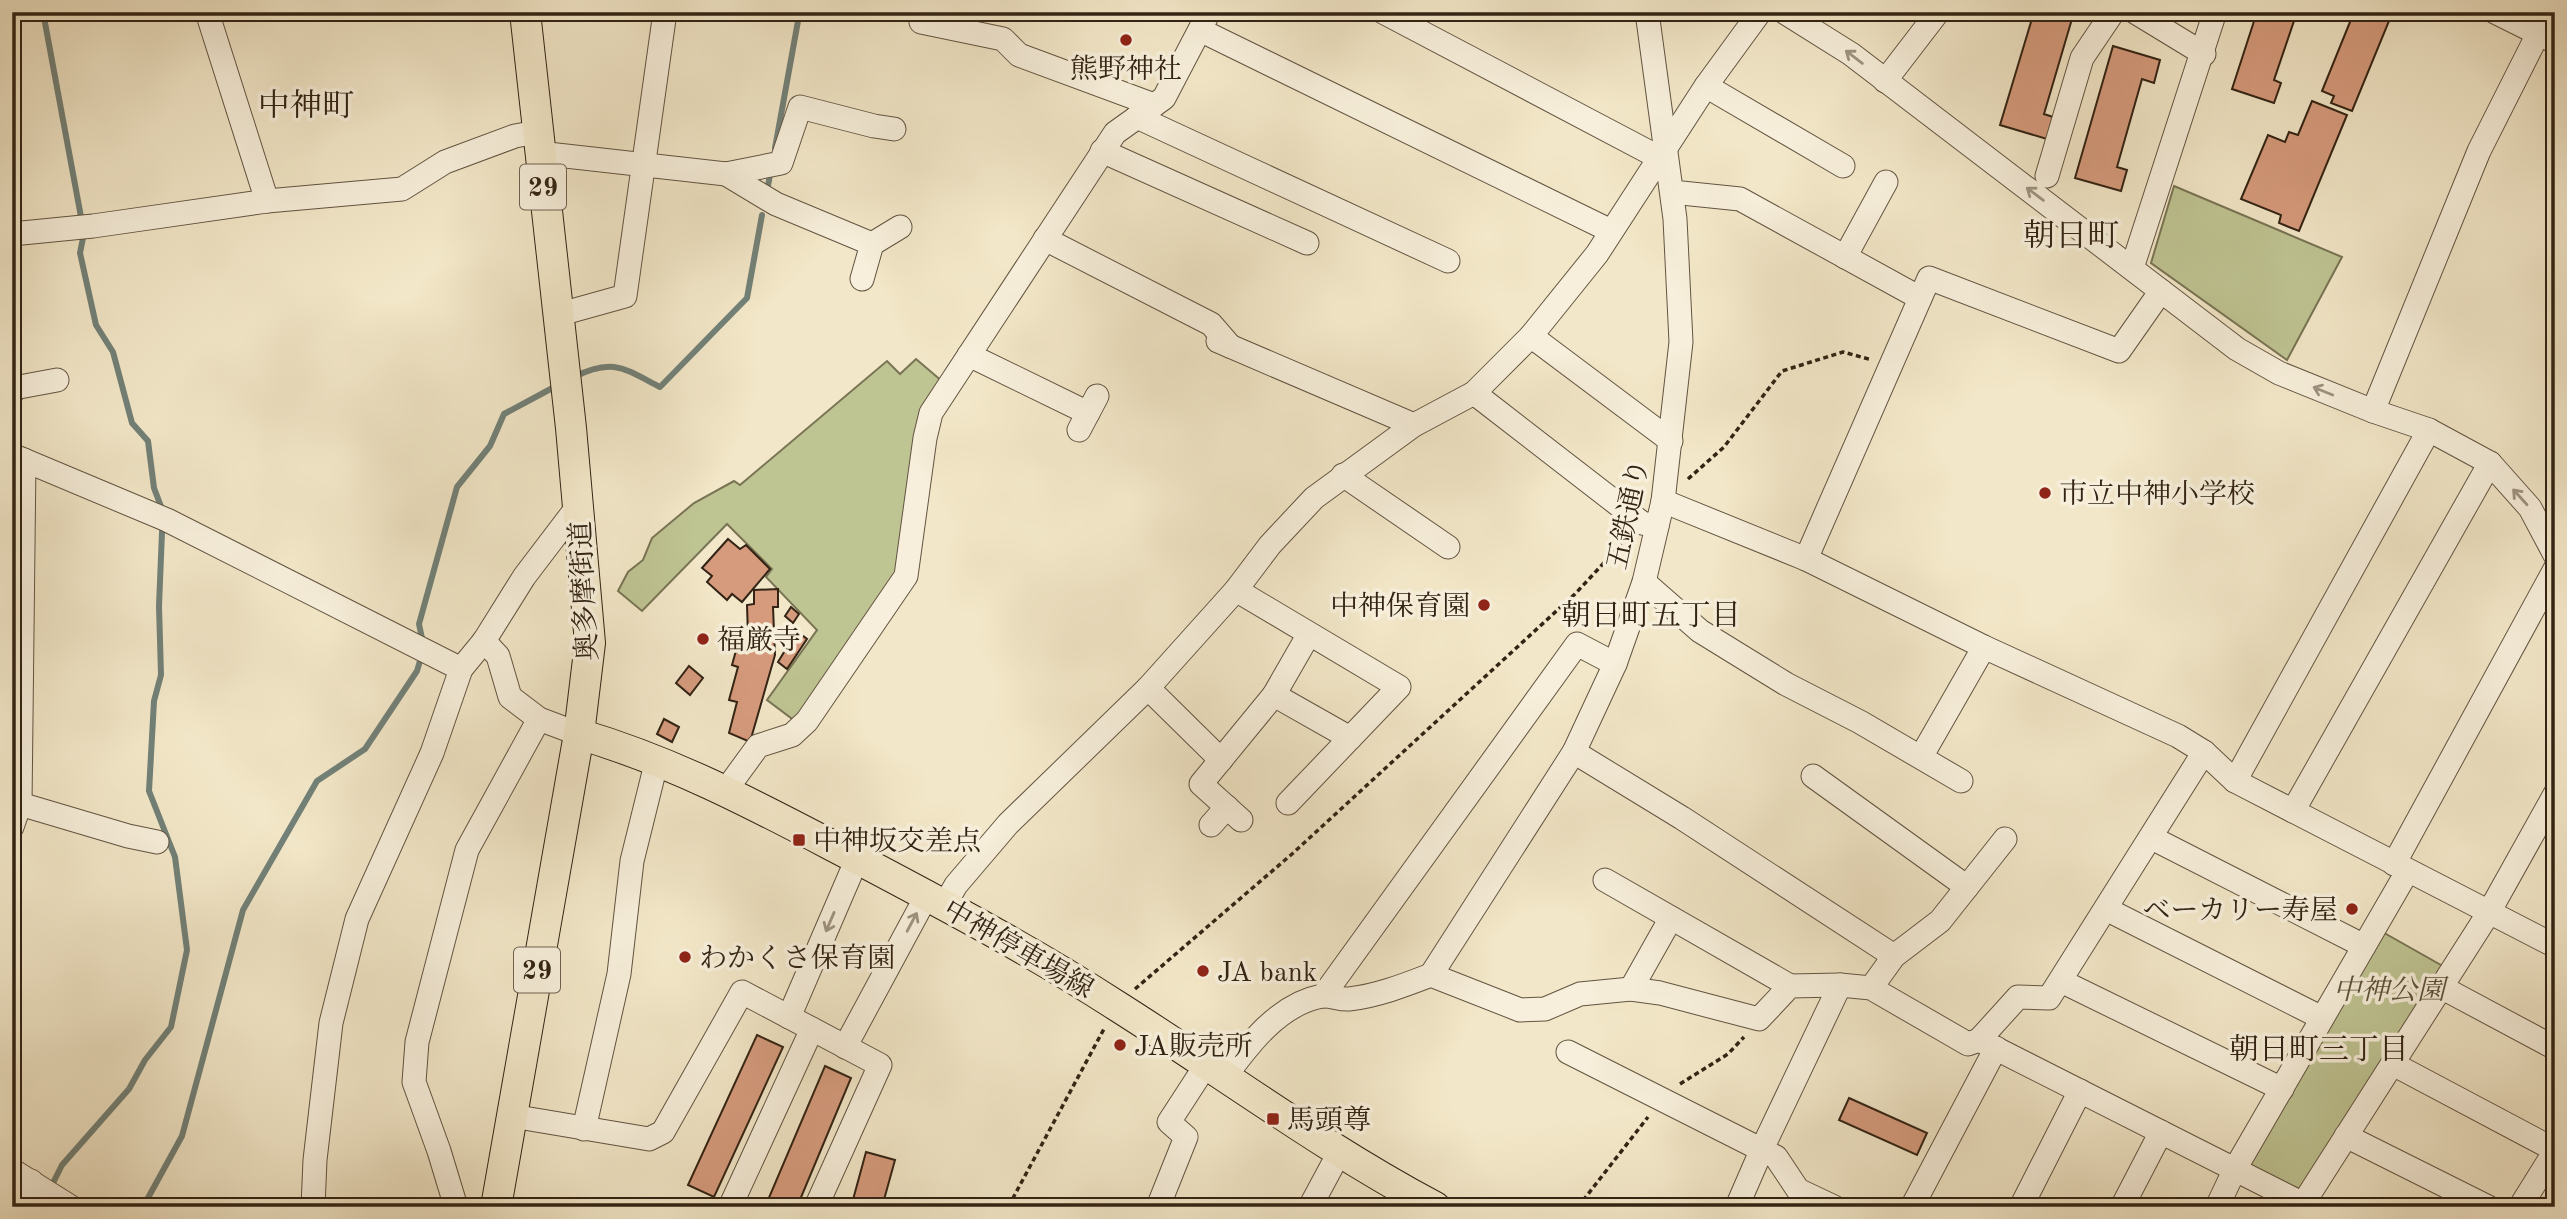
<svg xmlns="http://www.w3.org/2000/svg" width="2567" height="1219" font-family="'Old Standard TT','Noto Serif JP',serif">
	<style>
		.green { fill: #bfc493; stroke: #787454; stroke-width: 2 }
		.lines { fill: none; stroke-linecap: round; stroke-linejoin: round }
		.stream { stroke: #728178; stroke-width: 6 }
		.building { fill: #d69b7d; stroke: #322314; stroke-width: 2 }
		.minor-casing { stroke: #625441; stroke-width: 25 }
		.major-casing { stroke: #322314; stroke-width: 32 }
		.path { stroke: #322314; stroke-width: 3.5; stroke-dasharray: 5 3.5; stroke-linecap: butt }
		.minor { stroke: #f7efdb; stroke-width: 23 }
		.major { stroke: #f2e7c8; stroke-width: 30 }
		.oneway { stroke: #9e9381 }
		.poi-dot { fill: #8f2418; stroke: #f7efdb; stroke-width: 2.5 }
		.labels { text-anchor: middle; stroke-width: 7; stroke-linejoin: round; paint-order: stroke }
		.shield { fill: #f7efdb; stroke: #6d6050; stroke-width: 2 }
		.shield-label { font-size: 26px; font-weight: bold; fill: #322314 }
		.poi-label { font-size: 28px; fill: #322314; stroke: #f7efdb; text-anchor: start }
		.street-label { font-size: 28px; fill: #322314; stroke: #f7efdb }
		.park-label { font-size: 28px; font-style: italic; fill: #5c533a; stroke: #f7efdb }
		.neighbourhood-label { font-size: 30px; fill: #322314; stroke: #f7efdb }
		.quarter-label { font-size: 32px; fill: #322314; stroke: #f7efdb }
	</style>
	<rect width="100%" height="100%" fill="#f2e7c8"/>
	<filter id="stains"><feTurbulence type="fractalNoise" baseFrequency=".00286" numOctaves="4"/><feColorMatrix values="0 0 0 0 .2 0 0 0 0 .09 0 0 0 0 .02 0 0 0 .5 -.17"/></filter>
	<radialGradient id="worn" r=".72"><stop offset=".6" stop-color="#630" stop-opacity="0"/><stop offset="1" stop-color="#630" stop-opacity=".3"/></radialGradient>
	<g class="green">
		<polygon points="2174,186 2342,257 2287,360 2151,263"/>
		<polygon points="916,359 943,382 899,576 795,721 767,700 817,630 766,577 772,569 727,524 642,611 618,591 628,572 643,560 652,538 694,503 734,481 740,485 887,361 900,374"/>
		<polygon points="2379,930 2448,969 2301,1194 2242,1165"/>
	</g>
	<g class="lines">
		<g class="stream">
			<polyline points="43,12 84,233 80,253 96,325 113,352 132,423 148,441 154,488 162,509"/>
			<polyline points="775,148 798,21"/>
			<polyline points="767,191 770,175"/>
			<path d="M 574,377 C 613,357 625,369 660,387 L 747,298 L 762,215"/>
			<polyline points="423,643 419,624 457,487 490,446 504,414 558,385"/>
			<polyline points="41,1207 62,1165 129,1089 145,1060 171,1027 187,950 175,857 149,791 154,701 161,675 159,606 162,532"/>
			<polyline points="143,1207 182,1136 243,910 317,781 365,749 417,671 422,654"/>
		</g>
	</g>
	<g class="building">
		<polygon points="2034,12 2074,12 2044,114 2053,117 2047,139 2000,125"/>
		<polygon points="2257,12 2297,12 2274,80 2281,83 2274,103 2232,89"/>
		<polygon points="2354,12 2404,12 2401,20 2391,16 2352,111 2331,103 2334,96 2322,91"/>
		<polygon points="2113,46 2160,60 2154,83 2142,79 2117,167 2127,170 2121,191 2075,178"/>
		<polygon points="2312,101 2347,115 2299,231 2279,223 2281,215 2241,199 2268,135 2285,142 2289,132 2298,135"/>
		<polygon points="728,539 740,549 746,545 770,569 742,602 732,594 727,600 707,582 712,576 702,568"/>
		<polygon points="778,589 778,607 773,607 775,655 750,742 729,733 737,702 729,700 738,667 732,665 737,647 744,649 745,643 766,649 767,642 754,643 753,635 748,636 747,605 754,604 754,590"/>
		<polygon points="791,607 799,614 793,623 785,616"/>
		<polygon points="797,631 807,639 787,669 778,662"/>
		<polygon points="689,666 703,678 690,695 676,683"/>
		<polygon points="664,719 679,727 672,742 657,734"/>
		<polygon points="757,1035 783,1047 714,1197 688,1185"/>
		<polygon points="825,1066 851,1078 797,1207 765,1207"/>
		<polygon points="1849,1098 1927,1133 1917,1155 1839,1120"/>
		<polygon points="866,1152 895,1160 882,1207 851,1207"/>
	</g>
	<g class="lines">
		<defs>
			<g id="minor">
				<polyline points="207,12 267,201"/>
				<polyline points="920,12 921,22 1003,39 1019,55 1154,105"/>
				<polyline points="1383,12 1660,158"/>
				<polyline points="1784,12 1851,54 2237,349 2279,373 2373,411 2429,430 2490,463 2530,508 2555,555"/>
				<polyline points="2135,12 2204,54"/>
				<polyline points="2495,12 2555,42"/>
				<polyline points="1200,30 1611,231"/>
				<polyline points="1885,81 1938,12"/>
				<polyline points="1706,86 1843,166"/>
				<polyline points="1137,117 1448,261"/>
				<polyline points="1102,151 1307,243"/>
				<polyline points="539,153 726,174 781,163 800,107 874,126 894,129"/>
				<polyline points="726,174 776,204 872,244"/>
				<polyline points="2047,176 2082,58 2113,12"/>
				<polyline points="1672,192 1740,199 1920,298"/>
				<polyline points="12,234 93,226 267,201 402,189 445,162 515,136 537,132"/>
				<polyline points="1045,239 1211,324 1230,346"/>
				<polyline points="1845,257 1886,182"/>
				<polyline points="2132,268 2215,12"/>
				<polyline points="862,279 872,244 900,227"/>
				<polyline points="557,315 625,296 665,12"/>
				<polyline points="1531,336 1671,441"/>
				<polyline points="1218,341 1414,425"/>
				<polyline points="969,355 1088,413"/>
				<polyline points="12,393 14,388 57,380"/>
				<polyline points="1474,393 1642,523 1657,526"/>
				<polyline points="2373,411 2479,151 2549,12"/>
				<polyline points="1079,430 1097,396"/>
				<polyline points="12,455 167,520 461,669"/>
				<polyline points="1343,475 1448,547"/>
				<polyline points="1663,501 1806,559 1984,647 2178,736 2204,752 2235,781 2555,946"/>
				<polyline points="1806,559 1929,278 2119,351 2161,291"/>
				<polyline points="1644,582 1700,631 1786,684 1860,722 1961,781"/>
				<polyline points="1236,590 1399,687 1288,803"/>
				<polyline points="484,641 498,656 510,697 539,719 579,734"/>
				<polyline points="1148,688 1221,760"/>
				<polyline points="1274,695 1350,738"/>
				<polyline points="1574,752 1682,818 1894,956"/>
				<polyline points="1921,757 1984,647"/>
				<polyline points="1813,776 1967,887"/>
				<polyline points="2235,781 2429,430"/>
				<polyline points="726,790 758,746 792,735 807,721 906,576 925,438 931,413 1115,133 1164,98 1209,12"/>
				<polyline points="20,804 128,836 157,842"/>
				<polyline points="2293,811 2490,463"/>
				<polyline points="1241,820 1201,784 1274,695 1309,634"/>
				<polyline points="1211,825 1227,807"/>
				<polyline points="12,827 20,804 24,460"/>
				<polyline points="2152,838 2364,946"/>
				<polyline points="2394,864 2555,569"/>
				<polyline points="1605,880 1790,986"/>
				<polyline points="945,904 956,885 1008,824 1148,688 1236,590 1270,545 1314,498 1414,425 1474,393 1531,336 1597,254 1706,86 1760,12"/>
				<polyline points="2106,909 2322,1018"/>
				<polyline points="1431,975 1574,752 1615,664 1644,582 1663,501 1681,342 1675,219 1647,12"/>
				<polyline points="2061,981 2282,1089"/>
				<polyline points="2441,987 2555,1048"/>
				<polyline points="1871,988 1894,956 1940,921 2005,839"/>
				<polyline points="1631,989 1671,918"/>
				<polyline points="1323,996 1577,644 1615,664"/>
				<polyline points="789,1017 857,859"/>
				<polyline points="1979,1040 2309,1207"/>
				<polyline points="845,1047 927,895"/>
				<polyline points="1568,1052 1776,1157 1798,1190 1834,1207"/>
				<polyline points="2393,1064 2555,1150"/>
				<path d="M 1225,1077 C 1249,1044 1279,1004 1322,996 C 1331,995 1340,1000 1349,999 C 1377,996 1405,985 1431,975 L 1520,1010 L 1545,1009 L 1580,994 L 1631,989 L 1660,993 L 1759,1019 L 1790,986 L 1840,985 L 1871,988 L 1968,1044 L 1979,1040 L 2018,997 L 2049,998 L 2204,752"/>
				<polyline points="512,1116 649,1139 663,1132 742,992 880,1065 816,1207"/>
				<polyline points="584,1129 619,974 632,861 657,760"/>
				<polyline points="2346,1136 2488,1207"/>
				<polyline points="12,1170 71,1207"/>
				<polyline points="1739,1202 1762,1149 1840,985"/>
				<polyline points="17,1207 31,1181"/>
				<polyline points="313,1207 315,1160 331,1023 357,919 432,753 461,669 484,641 524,577 578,506"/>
				<polyline points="456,1207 439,1151 414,1082 417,1042 467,850 539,719"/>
				<polyline points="730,1207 812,1029"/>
				<polyline points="1158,1207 1186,1137 1169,1122 1206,1065"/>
				<polyline points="1310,1207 1339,1153"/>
				<polyline points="1912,1207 1996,1048"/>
				<polyline points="2021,1207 2080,1091"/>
				<polyline points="2122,1207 2161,1132"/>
				<polyline points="2217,1207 2235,1169 2407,872"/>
				<polyline points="2301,1207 2488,914 2555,794"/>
				<polyline points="2520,1207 2555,1151"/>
			</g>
			<g id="major">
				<path d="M 579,734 C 680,764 762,809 854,857 C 943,904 1032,951 1117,1006 C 1223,1073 1324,1148 1435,1207"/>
				<polyline points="496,1207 579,734 590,643 571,428 525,12"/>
			</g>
		</defs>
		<use href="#minor" class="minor-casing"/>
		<use href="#major" class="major-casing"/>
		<g class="path">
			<polyline points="1688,479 1724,447 1782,371 1843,352 1872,360"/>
			<polyline points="1135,989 1292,854 1575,594 1627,538"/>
			<polyline points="1680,1084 1728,1054 1744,1037"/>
			<polyline points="1011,1207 1013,1198 1105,1027"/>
			<polyline points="1578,1207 1648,1117"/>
		</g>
		<use href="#minor" class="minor"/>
		<use href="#major" class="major"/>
	</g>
	<defs><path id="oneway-shaft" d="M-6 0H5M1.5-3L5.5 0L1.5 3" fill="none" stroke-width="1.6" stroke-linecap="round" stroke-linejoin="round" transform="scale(1.75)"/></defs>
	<g class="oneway">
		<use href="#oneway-shaft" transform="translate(1854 57) rotate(-143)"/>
		<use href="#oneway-shaft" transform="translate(2035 194) rotate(-143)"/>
		<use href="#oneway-shaft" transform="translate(2323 391) rotate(-158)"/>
		<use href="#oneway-shaft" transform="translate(2520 497) rotate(-132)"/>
		<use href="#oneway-shaft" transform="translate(830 922) rotate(113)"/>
		<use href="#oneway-shaft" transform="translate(912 922) rotate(-62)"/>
	</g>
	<g class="poi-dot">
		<circle cx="1126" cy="40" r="7"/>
		<circle cx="2045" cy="493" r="7"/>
		<circle cx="1484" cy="605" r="7"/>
		<circle cx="703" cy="639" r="7"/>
		<rect x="792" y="833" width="14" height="14" rx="3.5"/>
		<circle cx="2352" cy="909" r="7"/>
		<circle cx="685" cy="957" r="7"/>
		<circle cx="1203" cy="971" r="7"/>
		<circle cx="1120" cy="1045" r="7"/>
		<rect x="1266" y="1112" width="14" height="14" rx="3.5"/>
	</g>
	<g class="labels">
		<g class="shield">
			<rect x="520" y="164.5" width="46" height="45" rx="5"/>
			<rect x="514" y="947.5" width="46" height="45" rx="5"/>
		</g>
		<g class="shield-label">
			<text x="543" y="196">29</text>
			<text x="537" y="979">29</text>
		</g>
		<g class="poi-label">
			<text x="1126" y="78" text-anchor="middle">熊野神社</text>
			<text x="2059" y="503">市立中神小学校</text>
			<text x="1470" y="615" text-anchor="end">中神保育園</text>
			<text x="717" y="649">福厳寺</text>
			<text x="813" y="850">中神坂交差点</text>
			<text x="2338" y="919" text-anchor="end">ベーカリー寿屋</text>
			<text x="699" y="967">わかくさ保育園</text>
			<text x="1217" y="981">JA bank</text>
			<text x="1134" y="1055">JA販売所</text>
			<text x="1287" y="1129">馬頭尊</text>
		</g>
		<g class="street-label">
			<text transform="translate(1627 514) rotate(-78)" y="10">五鉄通り</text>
			<text transform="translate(583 591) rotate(-93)" y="10">奥多摩街道</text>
			<text transform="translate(1019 948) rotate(30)" y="10">中神停車場線</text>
		</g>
		<g class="park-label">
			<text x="2389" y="999">中神公園</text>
		</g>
		<g class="neighbourhood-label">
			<text x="1651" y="625">朝日町五丁目</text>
			<text x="2319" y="1059">朝日町三丁目</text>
		</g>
		<g class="quarter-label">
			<text x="306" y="116">中神町</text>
			<text x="2071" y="246">朝日町</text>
		</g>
	</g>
	<rect width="2567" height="1219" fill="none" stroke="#f2e7c8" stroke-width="42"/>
	<rect x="14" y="14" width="2539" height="1191" fill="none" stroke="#322314" stroke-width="3.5"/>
	<rect x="21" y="21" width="2525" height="1177" fill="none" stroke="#322314" stroke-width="2"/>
	<rect width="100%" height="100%" filter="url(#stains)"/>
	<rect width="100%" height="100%" fill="url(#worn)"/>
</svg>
